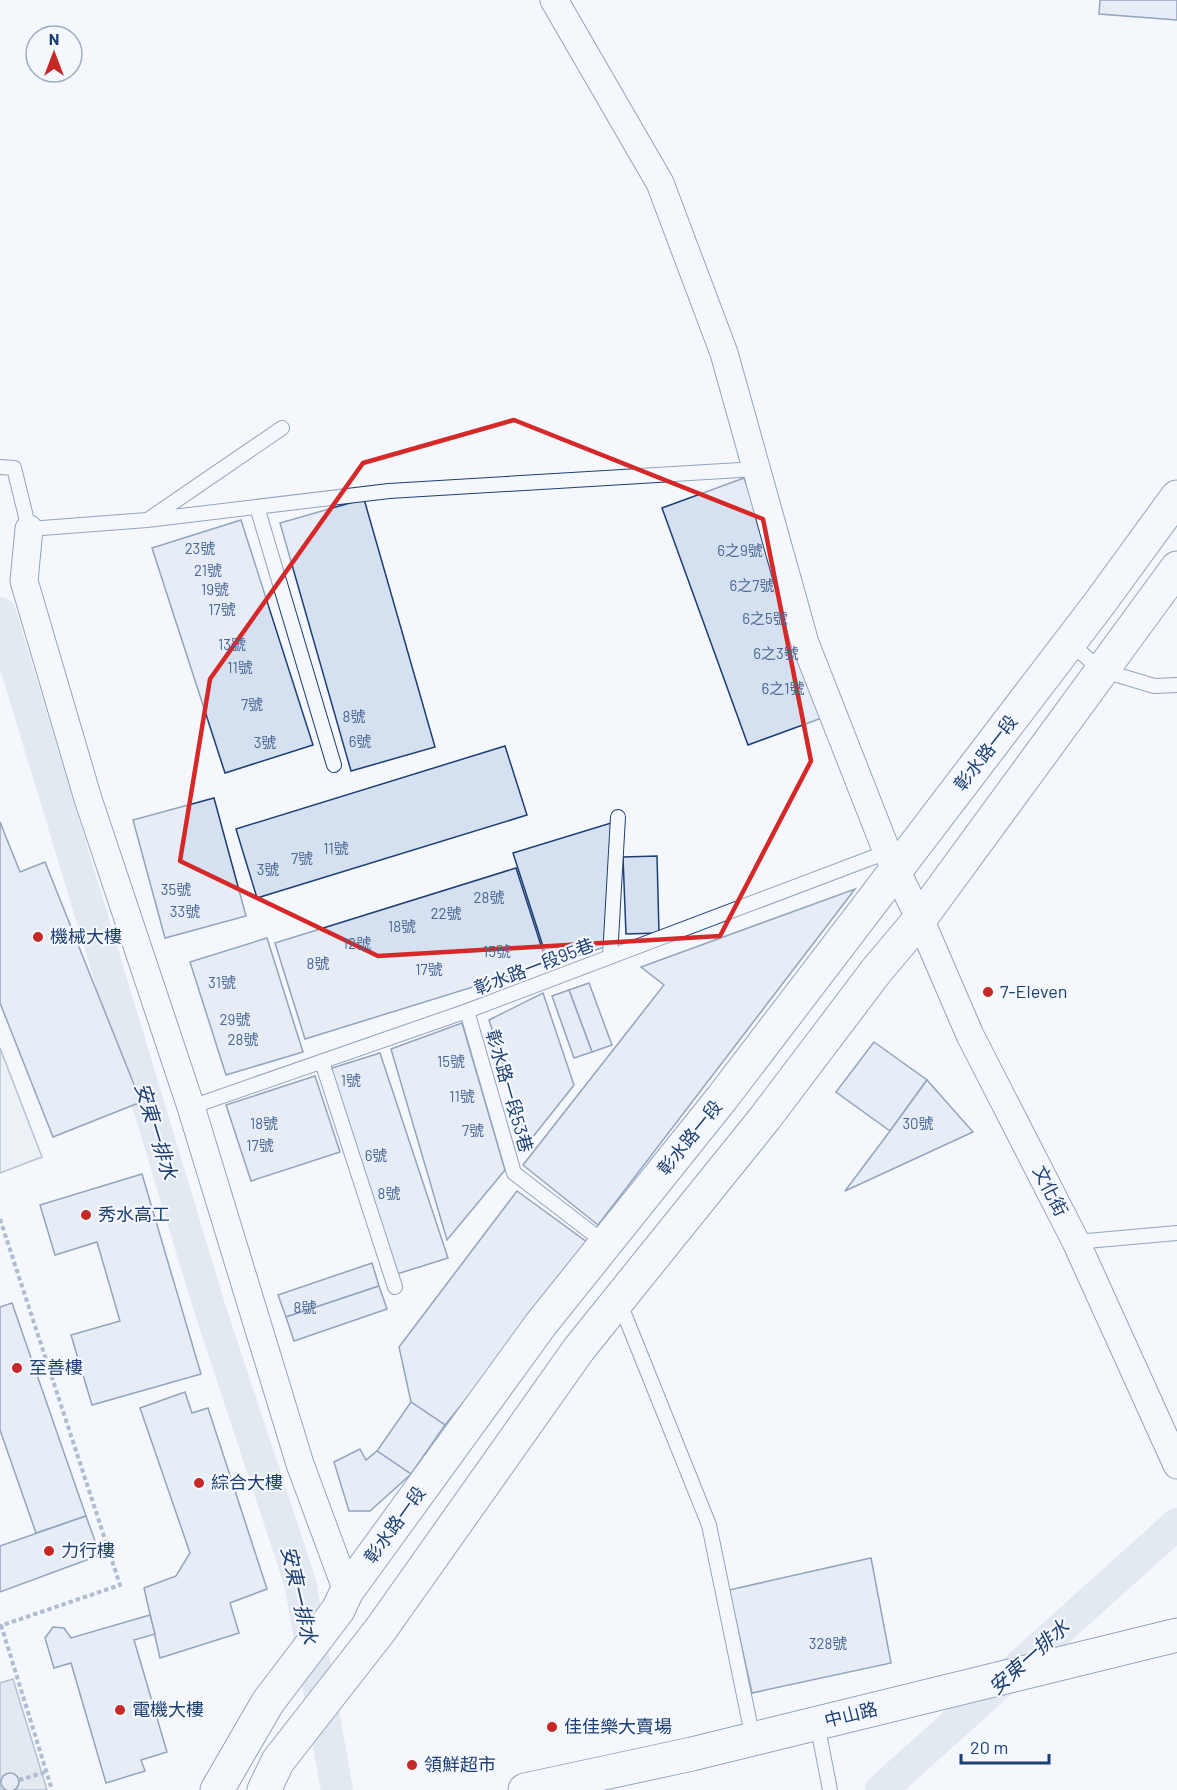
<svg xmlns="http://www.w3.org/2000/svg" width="1177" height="1790" font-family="Barlow,'Noto Sans TC',sans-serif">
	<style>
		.parking { fill: #e3e8f0; stroke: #687fa3; stroke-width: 1.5 }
		.water { fill: #cfd7e4; stroke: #687fa3; stroke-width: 1.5 }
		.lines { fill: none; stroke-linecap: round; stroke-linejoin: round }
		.canal { stroke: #cfd7e4; stroke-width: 32 }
		.building { fill: #d5e0f0; stroke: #1d3f73; stroke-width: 1.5 }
		.service-casing { stroke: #1d3f73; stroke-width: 16 }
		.minor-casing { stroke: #1d3f73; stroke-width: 29 }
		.tertiary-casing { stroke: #1d3f73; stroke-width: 35 }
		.primary-casing { stroke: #1d3f73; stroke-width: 35 }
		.path { stroke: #5e769c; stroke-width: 4; stroke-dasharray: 4.5 3; stroke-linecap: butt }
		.service { stroke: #f4f7fb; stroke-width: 14 }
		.minor { stroke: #f4f7fb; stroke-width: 27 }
		.tertiary { stroke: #f4f7fb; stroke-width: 33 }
		.primary { stroke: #f4f7fb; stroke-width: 33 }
		.marked { fill: none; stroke: #d62828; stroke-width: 4.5; stroke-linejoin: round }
		.poi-dot { fill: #c62828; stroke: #f4f7fb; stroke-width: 2 }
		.labels { text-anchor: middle; stroke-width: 4.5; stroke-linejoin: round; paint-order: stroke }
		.number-label { font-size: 15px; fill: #4b6792 }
		.street-label { font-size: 18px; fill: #1d3f73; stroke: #f4f7fb }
		.poi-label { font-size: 18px; fill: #1d3f73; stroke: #f4f7fb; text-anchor: start }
		.water-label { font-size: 20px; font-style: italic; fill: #1d3f73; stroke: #f4f7fb }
	</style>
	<rect width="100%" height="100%" fill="#f4f7fb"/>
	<polygon class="parking" points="0,1048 42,1157 0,1173"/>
	<polygon class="water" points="13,1679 47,1790 0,1790 0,1683"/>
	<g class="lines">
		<g class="canal">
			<polyline points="0,613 209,1306 300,1582 337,1790"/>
			<polyline points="881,1790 1177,1524"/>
		</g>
	</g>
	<g class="building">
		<polygon points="1100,0 1177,0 1177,20 1099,14"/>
		<polygon points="744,478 830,715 748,745 662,508"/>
		<polygon points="364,499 435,747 351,771 280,523"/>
		<polygon points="241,520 313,745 225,773 152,548"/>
		<polygon points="505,746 527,815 257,898 236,829"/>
		<polygon points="214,798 246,916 165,938 133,820"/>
		<polygon points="0,822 20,872 45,862 141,1102 53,1137 0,1003"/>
		<polygon points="611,823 605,947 549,965 513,853"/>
		<polygon points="657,856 659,933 626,934 623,857"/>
		<polygon points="516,868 547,964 305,1039 275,943"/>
		<polygon points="855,889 598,1225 523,1165 664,985 641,967"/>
		<polygon points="267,938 303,1052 226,1075 190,962"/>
		<polygon points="589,983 612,1045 592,1052 569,990"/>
		<polygon points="569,990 592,1052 574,1058 552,996"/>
		<polygon points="543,993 574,1085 528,1143 489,1020"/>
		<polygon points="462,1023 505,1170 447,1240 391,1049"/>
		<polygon points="874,1042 927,1080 890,1131 836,1092"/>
		<polygon points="380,1053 448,1258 397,1274 329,1069"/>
		<polygon points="315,1076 340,1152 251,1181 226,1105"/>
		<polygon points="927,1080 973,1132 845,1191 890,1131"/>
		<polygon points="142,1174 201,1374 92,1405 71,1335 120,1321 97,1242 55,1255 40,1205"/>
		<polygon points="517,1191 591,1245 445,1425 411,1402 399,1347"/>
		<polygon points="372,1263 379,1286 286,1317 278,1295"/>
		<polygon points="379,1286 387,1309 294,1341 286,1317"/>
		<polygon points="12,1303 86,1516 36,1533 0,1430 0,1307"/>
		<polygon points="185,1392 192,1413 208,1408 267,1589 230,1603 239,1633 160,1658 144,1588 176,1576 190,1553 140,1408"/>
		<polygon points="411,1402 445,1425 411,1474 377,1451"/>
		<polygon points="360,1449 366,1460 377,1451 411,1474 370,1511 349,1511 334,1462"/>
		<polygon points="86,1516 100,1555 0,1592 0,1546"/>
		<polygon points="871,1558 891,1663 752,1693 729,1590"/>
		<polygon points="150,1615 155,1634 134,1640 167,1752 141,1760 145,1771 106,1783 71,1663 54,1668 45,1638 53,1627 64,1628 71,1638"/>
		<circle cx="10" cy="1782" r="9"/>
	</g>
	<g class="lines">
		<defs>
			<g id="service">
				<polyline points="0,467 14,468 29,529 147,520 389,491 757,469"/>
				<polyline points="257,507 334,765"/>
				<polyline points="149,519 282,428"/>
				<polyline points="1070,643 1101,670 1154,686 1177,685"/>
				<polyline points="610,957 618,817"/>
				<polyline points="467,1011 514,1173 605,1243"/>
				<polyline points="322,1062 395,1287"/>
				<polyline points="191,1107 467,1011 887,852"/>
				<polyline points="1076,1242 1177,1233"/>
				<polyline points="619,1301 709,1525 753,1739"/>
				<polyline points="817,1723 830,1790"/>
			</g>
			<g id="minor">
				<polyline points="554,0 660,183 724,353 805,643 887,852 920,919 970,1035 1076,1242 1177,1465"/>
				<polyline points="29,529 24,581 88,799 191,1107 300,1464 347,1591"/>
			</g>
			<polyline id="tertiary" points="525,1790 692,1754 1177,1635"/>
			<g id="primary">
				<polyline points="217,1790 268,1702 338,1610 347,1591 541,1324 722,1098 1099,604 1177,497"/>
				<polyline points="264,1790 278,1761 381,1629 579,1349 765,1118 877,970 920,919 1177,568"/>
			</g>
		</defs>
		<use href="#service" class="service-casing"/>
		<use href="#minor" class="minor-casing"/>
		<use href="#tertiary" class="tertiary-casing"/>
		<use href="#primary" class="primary-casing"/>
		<g class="path">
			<polyline points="0,1219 120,1585 0,1626"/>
			<polyline points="1,1625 52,1790"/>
			<polyline points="19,1780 46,1772"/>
			<polyline points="0,1785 2,1785"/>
		</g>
		<use href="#service" class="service"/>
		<use href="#minor" class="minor"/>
		<use href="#tertiary" class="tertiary"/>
		<use href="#primary" class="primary"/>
	</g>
	<path d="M0 0H1177V1790H0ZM 514,420 L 763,519 L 811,761 L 720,936 L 378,956 L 180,861 L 210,679 L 363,463 Z" fill="#f4f7fb" fill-opacity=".55" fill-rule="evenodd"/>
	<path class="marked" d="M 514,420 L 763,519 L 811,761 L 720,936 L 378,956 L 180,861 L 210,679 L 363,463 Z"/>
	<g class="poi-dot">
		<circle cx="38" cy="937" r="6"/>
		<circle cx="988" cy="992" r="6"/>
		<circle cx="86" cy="1215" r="6"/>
		<circle cx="17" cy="1368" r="6"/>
		<circle cx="199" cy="1483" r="6"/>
		<circle cx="49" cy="1551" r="6"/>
		<circle cx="120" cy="1710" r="6"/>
		<circle cx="552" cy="1727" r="6"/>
		<circle cx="412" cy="1765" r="6"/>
	</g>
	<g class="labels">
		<g class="number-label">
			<text x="200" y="554">23號</text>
			<text x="740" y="556">6之9號</text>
			<text x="208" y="576">21號</text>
			<text x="752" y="591">6之7號</text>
			<text x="215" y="595">19號</text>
			<text x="222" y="615">17號</text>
			<text x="765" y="624">6之5號</text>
			<text x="232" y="650">13號</text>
			<text x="776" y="659">6之3號</text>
			<text x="240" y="673">11號</text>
			<text x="783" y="694">6之1號</text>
			<text x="252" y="710">7號</text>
			<text x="354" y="722">8號</text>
			<text x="360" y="747">6號</text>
			<text x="265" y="748">3號</text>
			<text x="336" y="854">11號</text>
			<text x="302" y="864">7號</text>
			<text x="268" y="875">3號</text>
			<text x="176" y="895">35號</text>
			<text x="489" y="903">28號</text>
			<text x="185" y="917">33號</text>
			<text x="446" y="919">22號</text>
			<text x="402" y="932">18號</text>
			<text x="357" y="949">12號</text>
			<text x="497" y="957">15號</text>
			<text x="318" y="969">8號</text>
			<text x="429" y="975">17號</text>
			<text x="222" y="988">31號</text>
			<text x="235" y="1025">29號</text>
			<text x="243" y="1045">28號</text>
			<text x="451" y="1067">15號</text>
			<text x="351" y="1086">1號</text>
			<text x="462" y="1102">11號</text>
			<text x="264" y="1129">18號</text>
			<text x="918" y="1129">30號</text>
			<text x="473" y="1136">7號</text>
			<text x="260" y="1151">17號</text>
			<text x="376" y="1161">6號</text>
			<text x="389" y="1199">8號</text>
			<text x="305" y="1313">8號</text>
			<text x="828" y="1649">328號</text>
		</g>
		<g class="street-label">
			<text transform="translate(986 753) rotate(-52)" y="6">彰水路一段</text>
			<text transform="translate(534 967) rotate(-21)" y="6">彰水路一段95巷</text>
			<text transform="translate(509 1091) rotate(74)" y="6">彰水路一段53巷</text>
			<text transform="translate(690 1138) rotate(-51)" y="6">彰水路一段</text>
			<text transform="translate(1050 1191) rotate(63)" y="6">文化街</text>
			<text transform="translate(395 1525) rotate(-54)" y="6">彰水路一段</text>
			<text transform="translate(851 1715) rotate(-14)" y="6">中山路</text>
		</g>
		<g class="poi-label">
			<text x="50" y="943">機械大樓</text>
			<text x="1000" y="998">7-Eleven</text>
			<text x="98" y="1221">秀水高工</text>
			<text x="29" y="1374">至善樓</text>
			<text x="211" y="1489">綜合大樓</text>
			<text x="61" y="1557">力行樓</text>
			<text x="132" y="1716">電機大樓</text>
			<text x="564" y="1733">佳佳樂大賣場</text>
			<text x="424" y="1771">領鮮超市</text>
		</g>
		<g class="water-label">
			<text transform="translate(156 1131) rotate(73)" y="7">安東一排水</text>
			<text transform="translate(299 1595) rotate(77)" y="7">安東一排水</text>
			<text transform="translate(1029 1657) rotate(-42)" y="7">安東一排水</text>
		</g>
	</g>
	<g transform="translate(54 54)"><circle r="28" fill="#f4f7fb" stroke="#9eadc5" stroke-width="1.5"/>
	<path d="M0-4.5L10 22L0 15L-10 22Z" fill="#c62828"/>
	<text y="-9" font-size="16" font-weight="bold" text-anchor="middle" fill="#1d3f73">N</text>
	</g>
	<path d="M961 1754v9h88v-9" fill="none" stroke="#1d3f73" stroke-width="3"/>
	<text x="970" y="1754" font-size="18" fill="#1d3f73" stroke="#f4f7fb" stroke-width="4.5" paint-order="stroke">20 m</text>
</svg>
